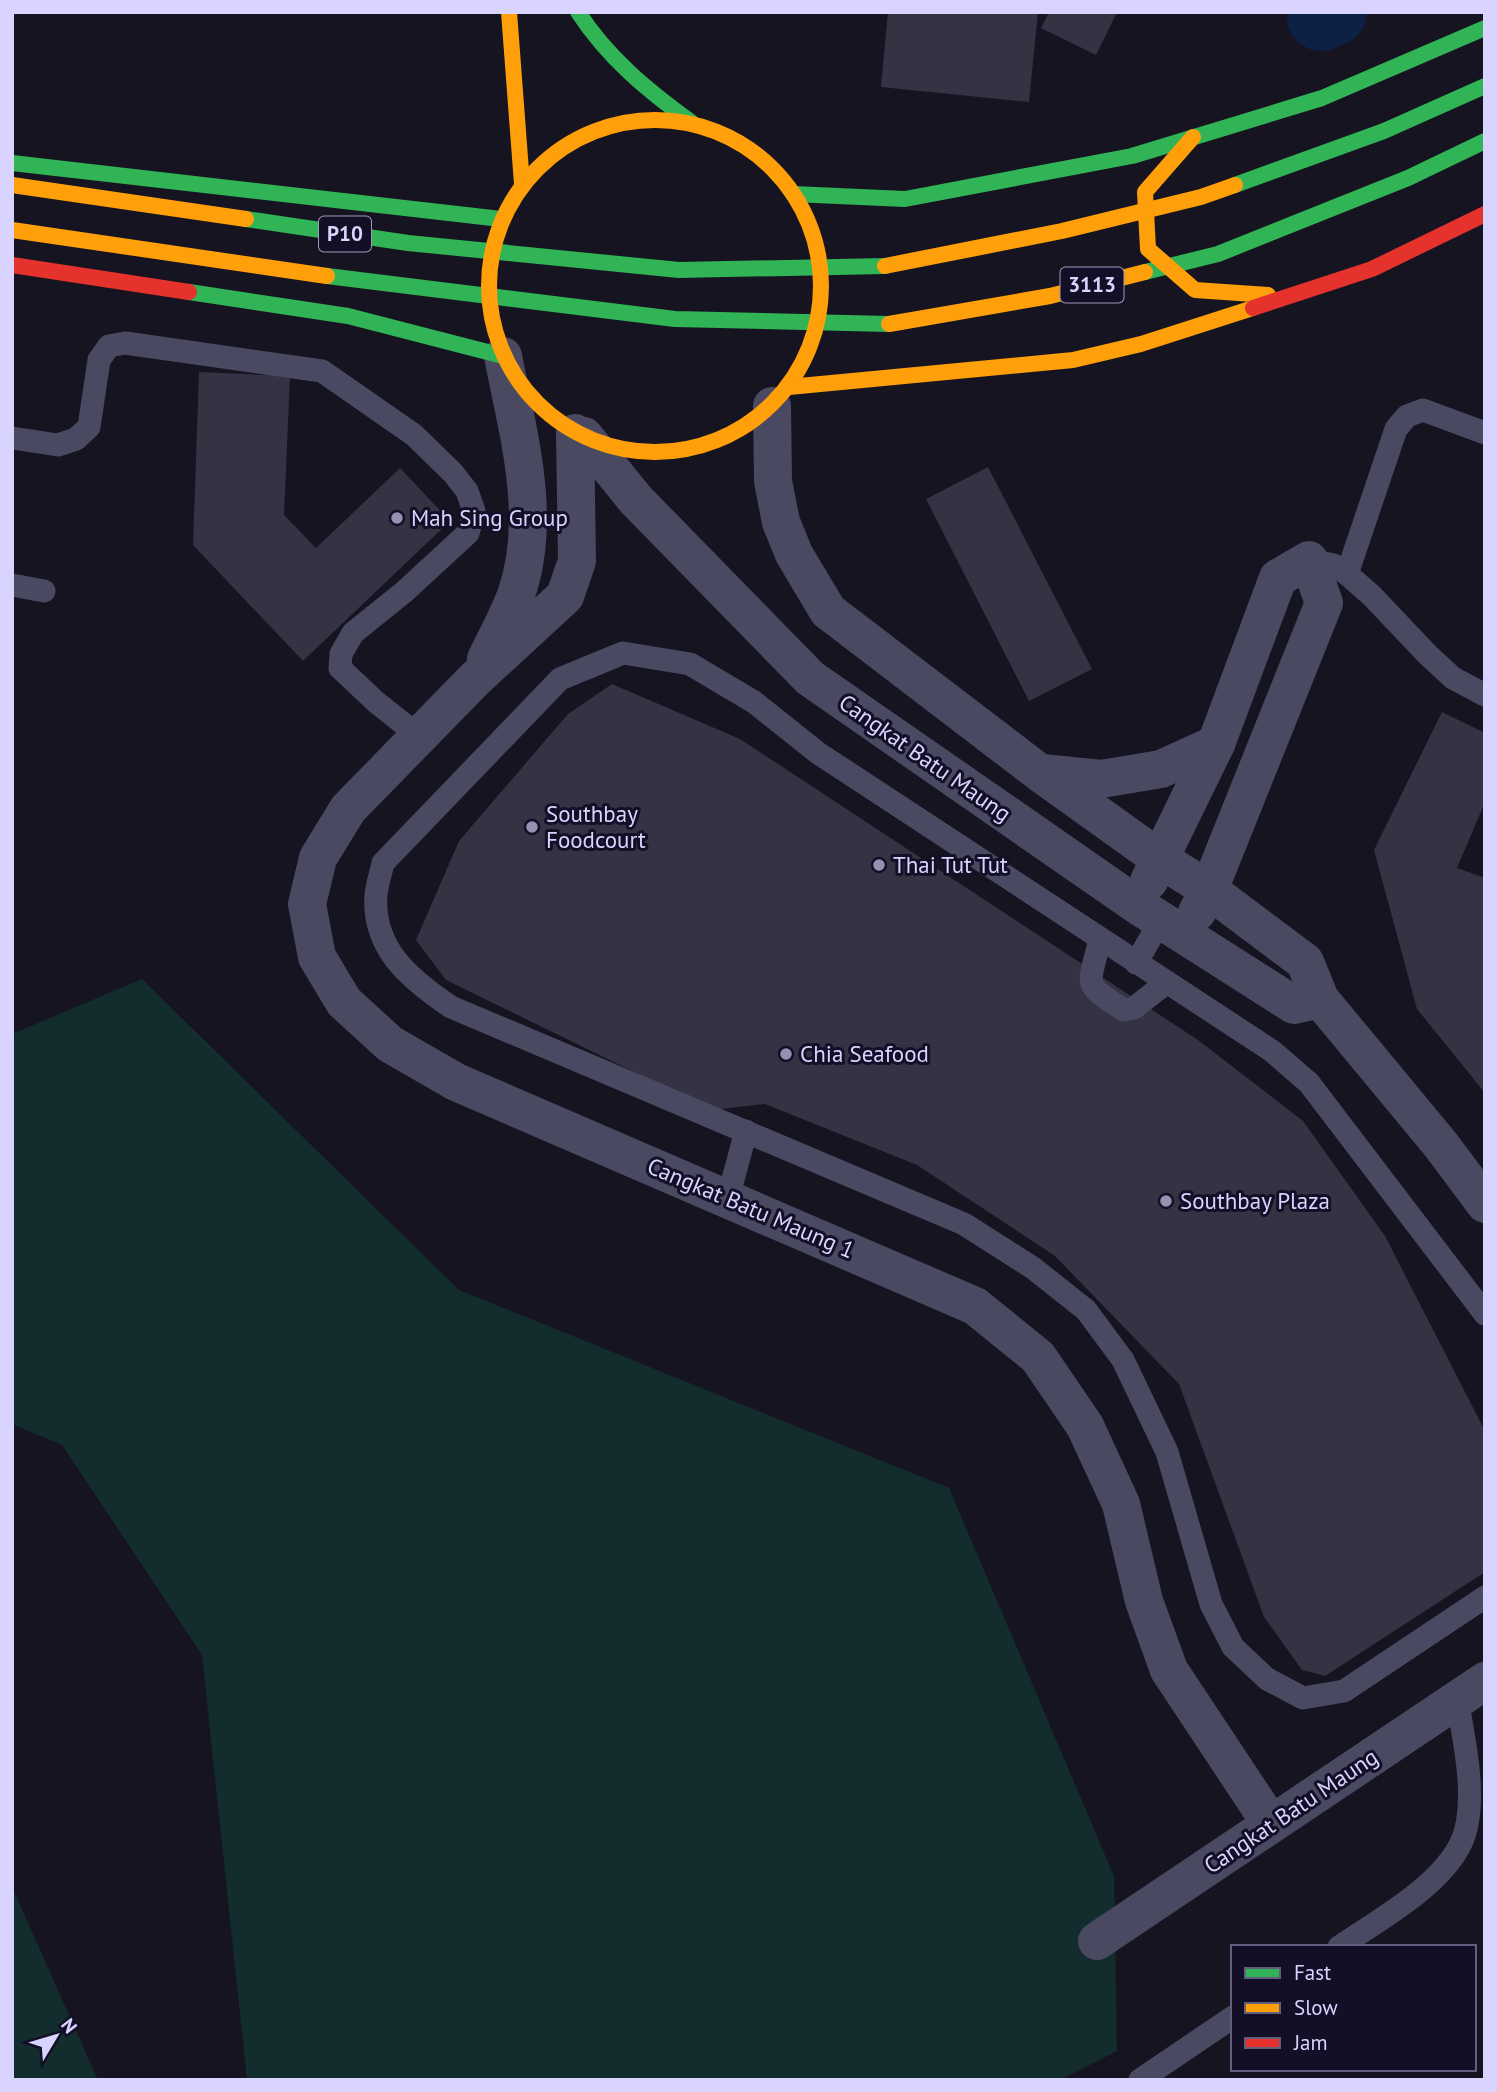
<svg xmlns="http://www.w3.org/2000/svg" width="1497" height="2092" font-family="'PT Sans',sans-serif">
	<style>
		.green { fill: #132c2d }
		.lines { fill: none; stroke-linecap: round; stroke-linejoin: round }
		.river { stroke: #0d2144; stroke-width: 68 }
		.building { fill: #343243 }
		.lane { stroke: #4a4962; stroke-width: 23 }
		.street { stroke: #4a4962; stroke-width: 38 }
		.fast { stroke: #30b455; stroke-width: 16 }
		.slow { stroke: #ff9f0a; stroke-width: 16 }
		.jam { stroke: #e5322d; stroke-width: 16 }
		.poi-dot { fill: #9591b1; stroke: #130f26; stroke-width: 2.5 }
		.labels { text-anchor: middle; stroke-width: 6; stroke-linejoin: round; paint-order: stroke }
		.shield { fill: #130f26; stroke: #9e99be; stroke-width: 2 }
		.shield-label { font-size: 21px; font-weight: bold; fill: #d9d4ff }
		.poi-label { font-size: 23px; fill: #d9d4ff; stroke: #130f26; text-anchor: start }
		.street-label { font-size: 23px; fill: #d9d4ff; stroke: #130f26 }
	</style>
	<rect width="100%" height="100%" fill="#161421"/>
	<g class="green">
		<polygon points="142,979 459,1290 949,1488 1114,1876 1117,2051 1060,2080 247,2080 202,1655 62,1445 12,1424 12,1034"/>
		<polygon points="12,1887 98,2080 12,2080"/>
	</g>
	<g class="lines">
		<polyline class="river" points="1321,17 1333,12"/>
	</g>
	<g class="building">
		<polygon points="888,12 1038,12 1029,102 881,87"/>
		<polygon points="1049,12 1117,12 1096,55 1041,28"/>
		<polygon points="199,372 290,376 284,515 316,548 400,468 450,521 303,661 193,545"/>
		<polygon points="988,467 1092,669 1029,701 926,499"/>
		<polygon points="612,684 740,739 1198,1040 1303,1121 1385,1236 1485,1431 1485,1572 1325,1676 1302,1670 1264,1617 1179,1384 1055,1256 917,1165 765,1104 712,1110 446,980 416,940 459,841 568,714"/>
		<polygon points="1442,712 1485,733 1485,802 1457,868 1485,878 1485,1093 1417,1009 1374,850"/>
	</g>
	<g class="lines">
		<g class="lane">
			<polyline points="12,438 58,445 76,439 89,427 99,360 109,346 125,343 322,371 414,435 453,473 467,491 474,511 468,533 404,592 353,633 341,654 340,668 376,702 419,736"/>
			<polyline points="1309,560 1334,565 1347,574 1372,596 1428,655 1453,678 1485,695"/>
			<polyline points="1347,574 1396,429 1407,416 1423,410 1485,433"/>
			<polyline points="12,585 44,591"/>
			<path d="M 1100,939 C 1089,987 1081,983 1124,1010 L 1134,1008 L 1166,983"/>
			<polyline points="1136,963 1161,920"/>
			<polyline points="728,1198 746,1131"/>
			<path d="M 1485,1314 L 1309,1083 L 1272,1051 L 818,753 L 754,702 L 690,664 L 623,653 L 560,679 L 383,863 C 381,873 377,884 376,895 C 372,949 411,980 451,1007 L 964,1224 L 1033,1268 L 1086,1310 L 1123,1360 L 1167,1452 L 1211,1604 L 1233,1647 L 1267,1679 L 1303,1698 L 1344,1691 L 1485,1597"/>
			<path d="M 1339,1947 C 1378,1920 1440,1887 1461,1843 C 1479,1805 1464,1739 1457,1699"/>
			<polyline points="1140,2080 1233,2017"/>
		</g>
		<g class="street">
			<polyline points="772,406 773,481 781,522 794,554 828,611 1040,773 1160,859 1209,890 1305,962 1320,999 1441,1145 1485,1204"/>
			<polyline points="575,433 577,561 565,596 475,679 348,809 318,858 307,904 317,957 344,1002 390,1044 456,1082 975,1306 1038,1357 1085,1426 1121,1504 1144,1601 1169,1670 1271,1824"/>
			<polyline points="584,436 636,500 810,678 1137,905 1294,1005 1320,999"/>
			<path d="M 486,659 C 496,638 508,617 516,595 C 543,518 518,434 503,356"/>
			<polyline points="1042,773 1101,779 1161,769 1216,744"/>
			<polyline points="1149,881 1216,744 1278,578 1309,560 1324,603 1209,890 1197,912"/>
			<polyline points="1097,1941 1485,1681"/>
		</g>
		<g class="fast">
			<path d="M 578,12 C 608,58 647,90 691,122"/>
			<polyline points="12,163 501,219"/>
			<polyline points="1235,185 1384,131 1485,86"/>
			<polyline points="793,194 905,199 1132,156 1322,98 1485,28"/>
			<polyline points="246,219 408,243 679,270 885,266"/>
			<polyline points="1145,272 1218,254 1408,178 1485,141"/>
			<polyline points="327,276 675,319 889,324"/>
			<polyline points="189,292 348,316 503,356"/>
		</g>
		<g class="slow">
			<polyline points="509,12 522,184"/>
			<circle cx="655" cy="286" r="166"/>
			<polyline points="1193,137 1145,192 1148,249 1195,290 1268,295"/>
			<polyline points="12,185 246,219"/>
			<polyline points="12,230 327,276"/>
			<polyline points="885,266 1062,231 1201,197 1235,185"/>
			<polyline points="889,324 1050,296 1145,272"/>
			<polyline points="789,387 1073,360 1141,344 1253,308"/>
		</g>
		<g class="jam">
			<polyline points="12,265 189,292"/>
			<polyline points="1253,308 1372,269 1485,214"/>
		</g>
	</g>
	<g class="poi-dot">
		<circle cx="397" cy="518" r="7"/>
		<circle cx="532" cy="827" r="7"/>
		<circle cx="879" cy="865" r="7"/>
		<circle cx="786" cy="1054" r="7"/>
		<circle cx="1166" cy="1201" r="7"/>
	</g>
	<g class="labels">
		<g class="shield">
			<rect x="319" y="216.5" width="52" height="35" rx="5"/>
			<rect x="1060.5" y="267.5" width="63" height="35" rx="5"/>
		</g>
		<g class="shield-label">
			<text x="345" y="241">P10</text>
			<text x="1092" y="292">3113</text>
		</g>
		<g class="poi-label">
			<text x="411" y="526">Mah Sing Group</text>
			<text x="546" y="822">Southbay<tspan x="546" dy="26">Foodcourt</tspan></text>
			<text x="893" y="873">Thai Tut Tut</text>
			<text x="800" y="1062">Chia Seafood</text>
			<text x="1180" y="1209">Southbay Plaza</text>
		</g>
		<g class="street-label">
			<text transform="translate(925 758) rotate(35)" y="8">Cangkat Batu Maung</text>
			<text transform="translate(751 1208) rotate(23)" y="8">Cangkat Batu Maung 1</text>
			<text transform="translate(1291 1811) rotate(-34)" y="8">Cangkat Batu Maung</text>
		</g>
	</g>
	<rect width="1497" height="2092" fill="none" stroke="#d9d4ff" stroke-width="28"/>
	<rect x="1231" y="1945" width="245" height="126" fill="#130f26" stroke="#625e7d" stroke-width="2"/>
	<rect x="1245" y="1968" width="35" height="10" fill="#30b455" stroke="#625e7d" stroke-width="2"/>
	<text x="1294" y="1980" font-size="21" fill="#d9d4ff">Fast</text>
	<rect x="1245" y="2003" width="35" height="10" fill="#ff9f0a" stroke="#625e7d" stroke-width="2"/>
	<text x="1294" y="2015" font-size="21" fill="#d9d4ff">Slow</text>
	<rect x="1245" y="2038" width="35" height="10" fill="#e5322d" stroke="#625e7d" stroke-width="2"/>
	<text x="1294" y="2050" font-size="21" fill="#d9d4ff">Jam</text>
	<g transform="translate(56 2036) rotate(52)" stroke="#130f26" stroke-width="5" paint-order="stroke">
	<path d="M0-5L12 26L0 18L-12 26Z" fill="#d9d4ff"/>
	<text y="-10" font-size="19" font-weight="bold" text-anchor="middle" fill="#d9d4ff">N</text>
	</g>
</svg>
